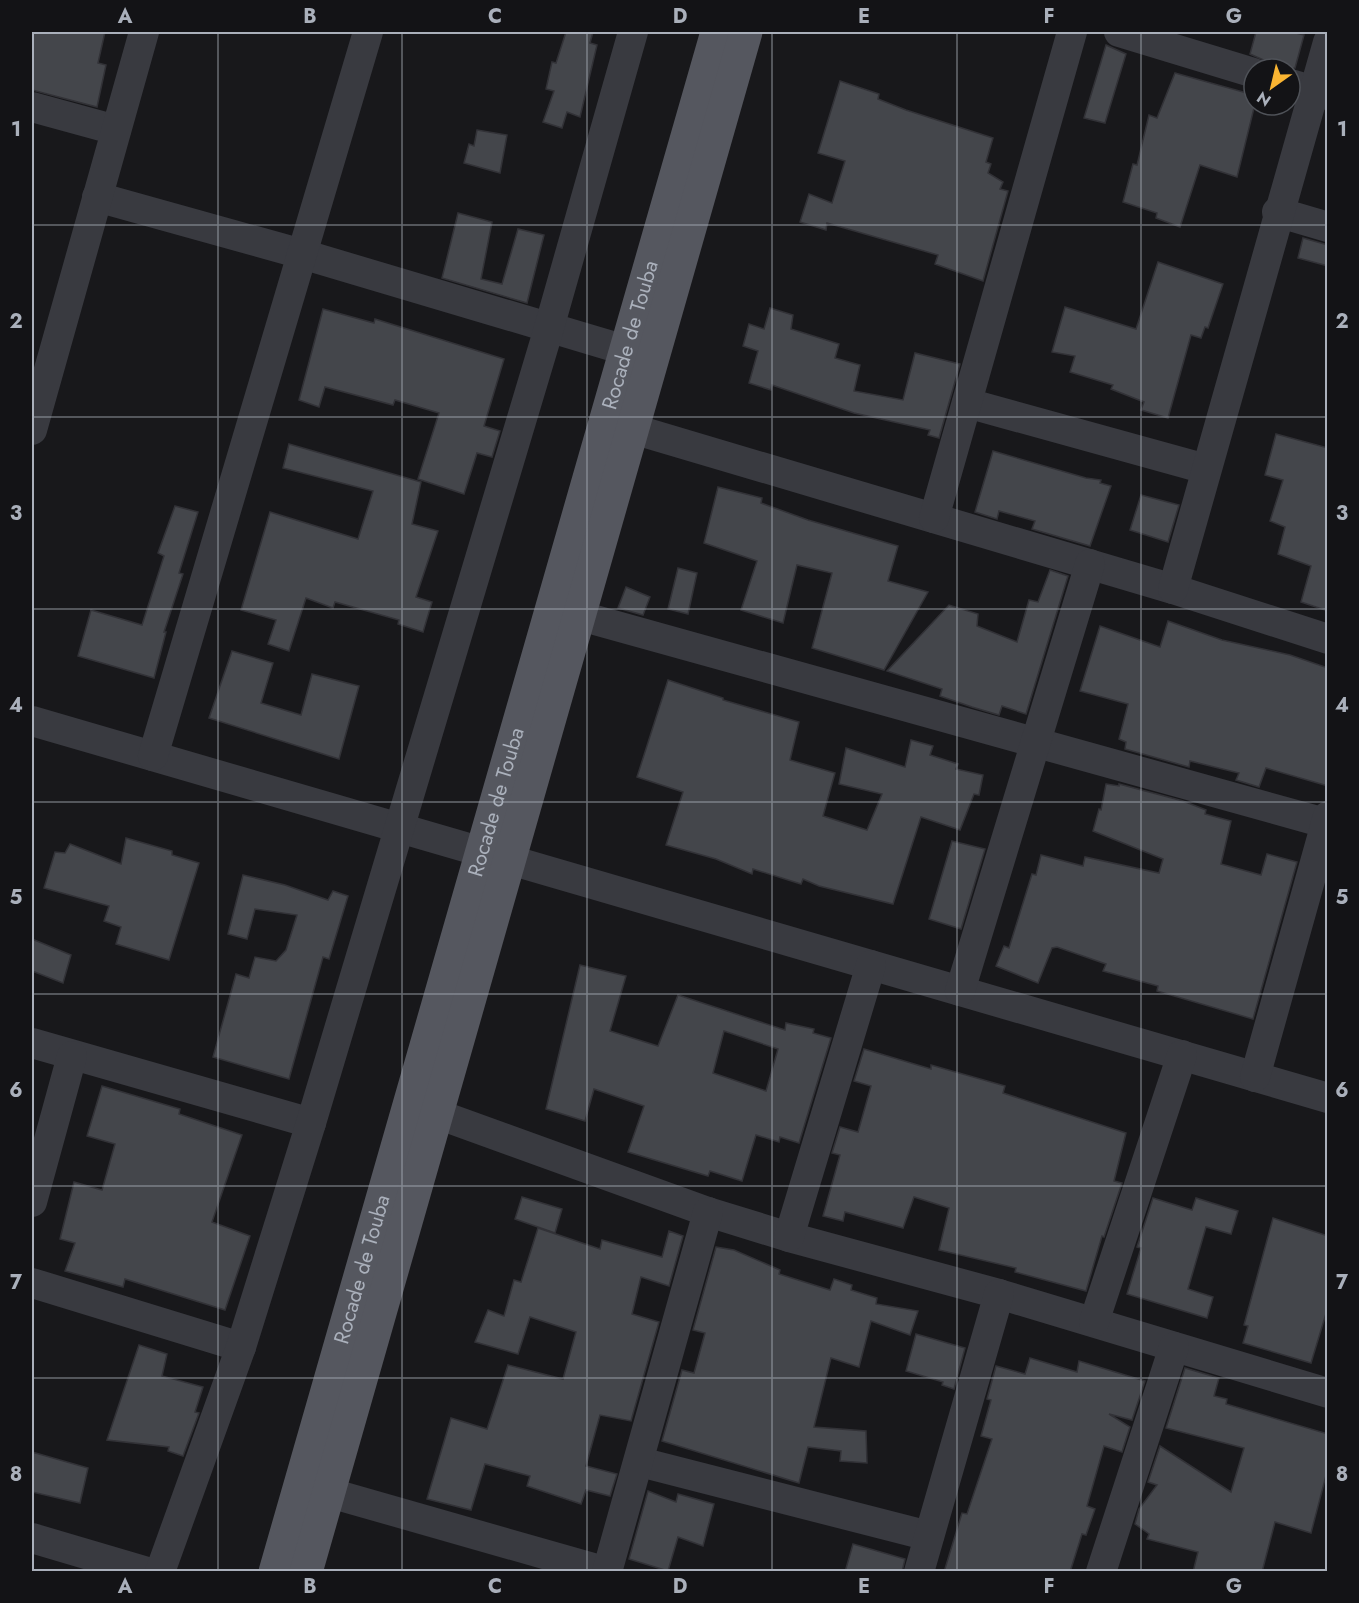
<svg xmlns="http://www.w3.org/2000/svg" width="1359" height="1603" font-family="Jost,sans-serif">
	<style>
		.building { fill: #44464b; stroke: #323237; stroke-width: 1.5; fill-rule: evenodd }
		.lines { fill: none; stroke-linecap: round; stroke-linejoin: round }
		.minor { stroke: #393a40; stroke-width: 30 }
		.major { stroke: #55575f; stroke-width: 33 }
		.grid { fill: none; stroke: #aab0bb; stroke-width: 1.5; stroke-opacity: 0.55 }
		.labels { text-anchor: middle; stroke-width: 6; stroke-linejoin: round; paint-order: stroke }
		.street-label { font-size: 21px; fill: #aab0bb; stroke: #131316 }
		.neatline { fill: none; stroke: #aab0bb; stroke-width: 2 }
		.grid-label { font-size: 20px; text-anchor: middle; font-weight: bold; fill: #aab0bb }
	</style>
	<rect width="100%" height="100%" fill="#18181b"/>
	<g class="building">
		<polygon points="32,32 105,32 98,63 106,65 97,107 32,90"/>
		<polygon points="566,32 593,32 590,43 597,45 580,117 567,112 562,128 543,122 554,91 546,89 552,62 556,63"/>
		<polygon points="1256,32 1292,32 1304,35 1295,68 1271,69 1266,61 1250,54"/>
		<polygon points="1106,45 1126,54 1105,123 1084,118"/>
		<polygon points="1175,73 1254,95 1254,108 1237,177 1200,165 1180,227 1156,218 1157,213 1123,202 1133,164 1137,165 1149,115 1157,118"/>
		<polygon points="840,81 879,94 878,99 906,110 993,138 986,162 991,164 988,173 1003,182 1000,189 1008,191 983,281 935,264 938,255 827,223 826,230 800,222 809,194 832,203 845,161 818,153"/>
		<polygon points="477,130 507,135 500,173 464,163 469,144 474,146"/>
		<polygon points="458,213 492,222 481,279 502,284 518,229 544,235 527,303 442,278"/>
		<polygon points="1303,238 1328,245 1328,266 1298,258"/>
		<polygon points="1158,262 1223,284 1208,328 1205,327 1201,338 1191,335 1168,418 1141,410 1144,402 1111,389 1113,385 1070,372 1075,356 1052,352 1065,307 1136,329"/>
		<polygon points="770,308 793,315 791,329 839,344 835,358 860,365 854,391 903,400 915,353 960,364 939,438 928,435 930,430 854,413 772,385 771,390 749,383 758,351 743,346 749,324 764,329"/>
		<polygon points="323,309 374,323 375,319 504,359 484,426 500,431 492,457 477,453 464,494 418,479 439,413 395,400 393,405 325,387 319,407 299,400"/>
		<polygon points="1276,434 1328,448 1328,611 1301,602 1311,566 1278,554 1285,527 1270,521 1283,480 1265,475"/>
		<polygon points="289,444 421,482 412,524 438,531 416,597 432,602 423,632 398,624 399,620 335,602 333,608 306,598 289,651 268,644 276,620 241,610 270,512 358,539 373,491 283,468"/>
		<polygon points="993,451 1086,478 1101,480 1100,483 1111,486 1090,546 1032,529 1035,521 999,511 997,519 975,512"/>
		<polygon points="718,487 762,498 761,503 808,520 898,546 888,581 928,592 884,670 812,648 832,573 797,565 783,623 741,610 757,561 704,543"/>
		<polygon points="1141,495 1179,505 1168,542 1130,530"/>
		<polygon points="175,506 198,512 179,573 183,574 164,632 166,632 154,678 78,656 91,610 142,625 164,556 158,553"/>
		<polygon points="678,568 697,573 688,614 668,609"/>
		<polygon points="1050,570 1068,576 1026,714 1002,706 999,715 972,707 940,696 942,689 887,671 949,605 978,614 977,626 1017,642 1029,600 1038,602"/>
		<polygon points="626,587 650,597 643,615 618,608"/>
		<polygon points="1168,621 1222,640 1290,655 1328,668 1328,786 1266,768 1259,787 1236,780 1239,773 1190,761 1189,767 1125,749 1126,742 1119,739 1128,704 1080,691 1100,626 1160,647"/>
		<polygon points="232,651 273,663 261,703 301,715 312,674 359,686 339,759 209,718"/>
		<polygon points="668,680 723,698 723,700 799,722 790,760 835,773 823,816 867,830 882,794 839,784 846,748 905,767 911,740 933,746 930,755 958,764 956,769 983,775 979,795 974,794 960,830 921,817 893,904 819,886 803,879 801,884 753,869 752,874 716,859 666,845 683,792 637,777"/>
		<polygon points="1106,784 1119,786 1119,784 1183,801 1206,810 1205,814 1231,821 1221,864 1261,875 1267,854 1297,862 1253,1019 1157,991 1158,986 1103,971 1106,964 1057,947 1052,948 1038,983 996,966 1004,946 1009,948 1032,874 1036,875 1041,855 1083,866 1085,857 1159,873 1163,859 1093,831 1099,809 1101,810"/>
		<polygon points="126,838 172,851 172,855 199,863 169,960 116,944 121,927 104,921 109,906 44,888 55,852 65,853 70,844 121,864"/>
		<polygon points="952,841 985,849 961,929 929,919"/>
		<polygon points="243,875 285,885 328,900 333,891 348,896 329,959 323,957 289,1079 213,1057 236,974 249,978 255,957 276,961 286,950 297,915 255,909 247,939 228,934"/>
		<polygon points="32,939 71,955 63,983 32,971"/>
		<path d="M 580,965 L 626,976 L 610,1031 L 658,1046 L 678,995 L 785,1030 L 786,1023 L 814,1029 L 813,1033 L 831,1038 L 799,1143 L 780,1137 L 779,1142 L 756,1135 L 742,1181 L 710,1171 L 708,1176 L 628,1152 L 644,1106 L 594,1089 L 585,1121 L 546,1109 ZM 724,1031 L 778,1049 L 766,1091 L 713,1073 Z"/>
		<polygon points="864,1049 931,1069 931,1065 1005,1086 1003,1093 1126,1133 1114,1181 1122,1183 1104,1237 1102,1236 1086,1291 1015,1272 1016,1268 939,1250 949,1208 914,1197 903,1228 845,1212 843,1221 823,1216 840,1155 832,1153 840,1127 858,1132 871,1086 854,1081"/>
		<polygon points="102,1086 180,1109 179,1114 242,1135 212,1222 250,1236 225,1310 125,1279 123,1287 65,1271 75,1243 60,1239 74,1182 102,1190 115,1144 87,1136"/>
		<polygon points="522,1197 562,1209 555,1233 515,1219"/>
		<polygon points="1153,1198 1192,1210 1196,1198 1238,1211 1231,1234 1206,1227 1188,1289 1213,1297 1207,1318 1127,1294 1141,1248 1137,1247"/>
		<polygon points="1273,1218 1328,1236 1328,1307 1311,1363 1243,1343 1248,1326 1244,1325"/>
		<polygon points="538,1228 600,1249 602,1240 662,1257 669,1231 683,1236 669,1286 641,1277 632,1314 659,1322 631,1421 600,1415 586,1466 617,1474 610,1496 586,1490 581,1504 527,1486 530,1476 485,1464 471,1510 427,1499 451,1418 487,1429 508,1365 563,1379 576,1332 530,1317 518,1354 475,1342 488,1310 504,1316 514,1280 521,1282"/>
		<polygon points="716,1247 734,1250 780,1270 779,1274 830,1290 834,1279 852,1285 851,1290 877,1298 876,1304 918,1311 910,1335 871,1321 859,1367 831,1358 814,1427 866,1431 867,1463 840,1461 841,1451 808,1447 799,1483 662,1441 682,1370 694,1373 705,1333 693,1330"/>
		<polygon points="916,1334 965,1348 954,1389 942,1385 943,1382 906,1371"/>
		<polygon points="139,1345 167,1354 162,1376 203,1387 195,1412 199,1413 183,1456 168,1451 169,1447 107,1440"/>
		<polygon points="1030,1358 1077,1372 1079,1361 1145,1381 1132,1420 1109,1414 1130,1427 1122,1452 1104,1446 1087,1506 1095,1509 1086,1535 1082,1534 1070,1572 944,1572 962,1513 967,1514 992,1439 981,1436 991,1400 987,1399 996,1366 1025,1374"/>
		<polygon points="1185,1368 1219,1378 1214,1396 1227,1399 1226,1404 1328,1434 1328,1468 1311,1533 1275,1522 1262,1572 1193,1572 1198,1552 1147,1539 1149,1534 1135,1524 1139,1509 1157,1485 1148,1482 1160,1446 1231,1492 1244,1448 1166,1428"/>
		<polygon points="32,1452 88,1468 80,1503 32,1492"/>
		<polygon points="648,1491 676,1502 678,1494 714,1504 703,1546 678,1537 668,1571 629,1559"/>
		<polygon points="853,1544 905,1559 902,1572 845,1572"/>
	</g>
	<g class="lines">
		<g class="minor">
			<polyline points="1119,32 1254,73"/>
			<polyline points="1290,84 1328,95"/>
			<polyline points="32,107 116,130"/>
			<polyline points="97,197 302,254 625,350"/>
			<polyline points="1277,212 1328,227"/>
			<polyline points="967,403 1206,469"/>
			<polyline points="633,429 1173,589 1328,639"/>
			<polyline points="32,430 144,32"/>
			<polyline points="934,518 1072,32"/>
			<polyline points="1173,589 1328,42"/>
			<polyline points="577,615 1325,823"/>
			<polyline points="32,721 1328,1098"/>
			<polyline points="153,756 368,32"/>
			<polyline points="960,991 1090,564"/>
			<polyline points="32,1043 311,1123"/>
			<polyline points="1255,1077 1328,816"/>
			<polyline points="415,1106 708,1212 789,1237 999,1294 1328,1393"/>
			<polyline points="32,1202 72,1056"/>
			<polyline points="789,1237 871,965"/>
			<polyline points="32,1283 241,1347"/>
			<polyline points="1094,1322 1182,1055"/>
			<polyline points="640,1462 929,1536"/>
			<polyline points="330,1493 607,1572"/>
			<polyline points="32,1538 147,1572"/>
			<polyline points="160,1572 241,1347 311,1123 549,328 633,32"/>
			<polyline points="607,1572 708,1212"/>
			<polyline points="919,1572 999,1294"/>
			<polyline points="1101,1572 1174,1347"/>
		</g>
		<g class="major">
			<path id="s1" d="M 275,1572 L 717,32"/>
			<polyline points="306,1572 746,32"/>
		</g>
	</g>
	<path class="grid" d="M 218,32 L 218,1572M 402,32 L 402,1572M 587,32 L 587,1572M 772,32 L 772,1572M 957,32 L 957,1572M 1141,32 L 1141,1572M 32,225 L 1328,225M 32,417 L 1328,417M 32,609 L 1328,609M 32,802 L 1328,802M 32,994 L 1328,994M 32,1186 L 1328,1186M 32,1378 L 1328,1378"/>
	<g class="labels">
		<g class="street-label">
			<text dy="7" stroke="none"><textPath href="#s1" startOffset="1287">Rocade de Touba</textPath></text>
			<text dy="7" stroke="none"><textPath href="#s1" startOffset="801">Rocade de Touba</textPath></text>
			<text dy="7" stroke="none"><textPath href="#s1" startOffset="315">Rocade de Touba</textPath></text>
		</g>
	</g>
	<rect width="1359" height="1603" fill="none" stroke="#131316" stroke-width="66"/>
	<g transform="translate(1272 87) rotate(214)"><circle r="28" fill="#131316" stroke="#4f5258" stroke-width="1.5"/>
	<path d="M0-4.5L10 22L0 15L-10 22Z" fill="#fab532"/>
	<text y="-9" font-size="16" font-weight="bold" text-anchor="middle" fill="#aab0bb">N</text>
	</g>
	<rect x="33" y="33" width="1293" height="1537" class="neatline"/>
	<g class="grid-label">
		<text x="125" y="23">A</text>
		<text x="310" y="23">B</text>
		<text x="495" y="23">C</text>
		<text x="680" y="23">D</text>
		<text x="864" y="23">E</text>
		<text x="1049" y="23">F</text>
		<text x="1234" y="23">G</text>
		<text x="16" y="136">1</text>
		<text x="1342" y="136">1</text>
		<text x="16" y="328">2</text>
		<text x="1342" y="328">2</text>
		<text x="16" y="520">3</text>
		<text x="1342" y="520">3</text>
		<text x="16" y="712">4</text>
		<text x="1342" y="712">4</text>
		<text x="16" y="904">5</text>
		<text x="1342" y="904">5</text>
		<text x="16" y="1097">6</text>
		<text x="1342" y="1097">6</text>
		<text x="16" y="1289">7</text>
		<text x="1342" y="1289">7</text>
		<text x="16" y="1481">8</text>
		<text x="1342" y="1481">8</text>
		<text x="125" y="1593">A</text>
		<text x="310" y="1593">B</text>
		<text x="495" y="1593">C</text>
		<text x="680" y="1593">D</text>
		<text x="864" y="1593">E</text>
		<text x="1049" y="1593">F</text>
		<text x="1234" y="1593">G</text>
	</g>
</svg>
